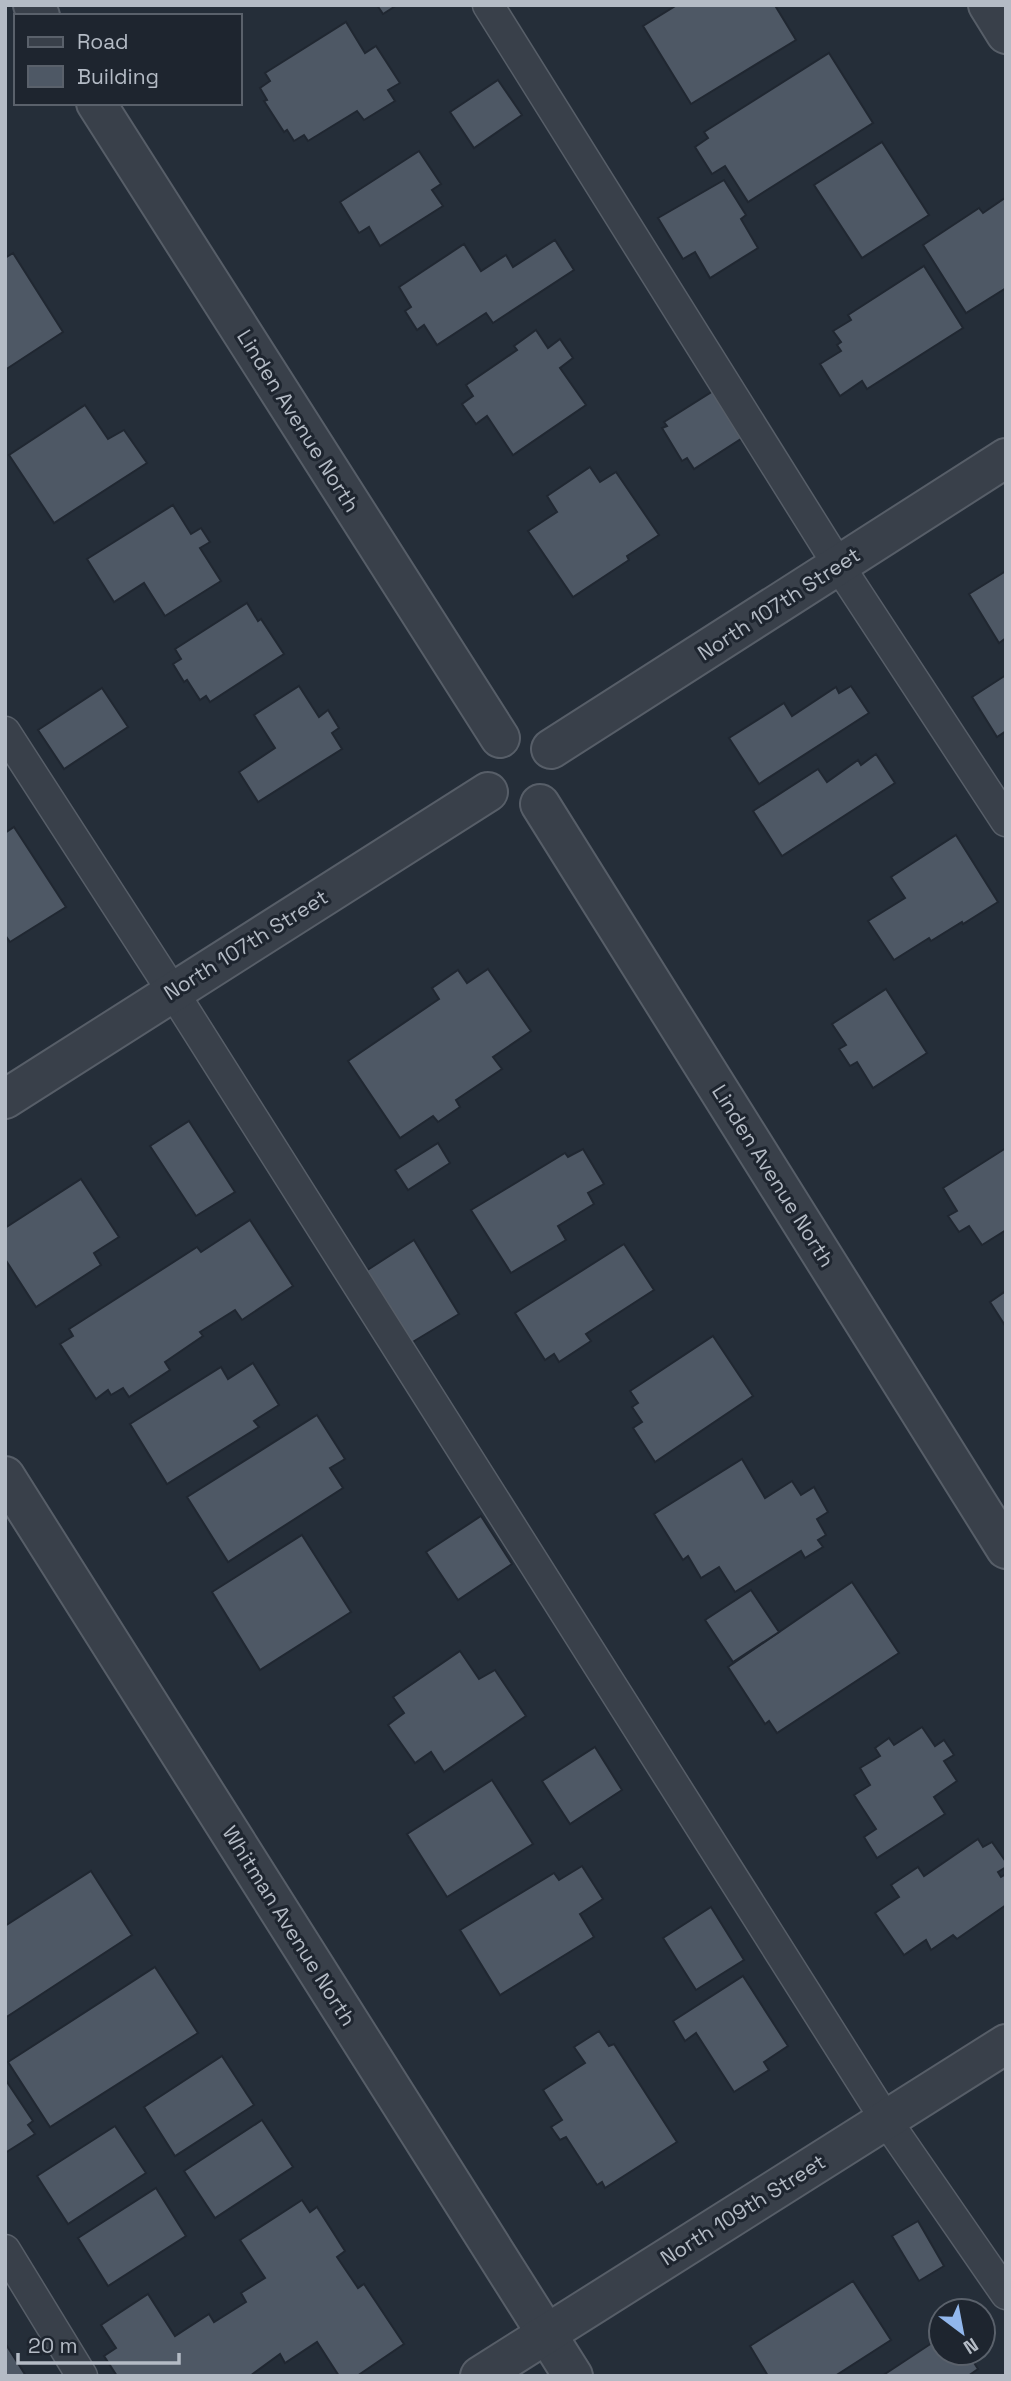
<svg xmlns="http://www.w3.org/2000/svg" width="1011" height="2381" font-family="'Space Grotesk',sans-serif">
	<style>
		.building { fill: #4e5865; stroke: #202731; stroke-width: 2 }
		.lines { fill: none; stroke-linecap: round; stroke-linejoin: round }
		.lane-casing { stroke: #575e68; stroke-width: 33 }
		.street-casing { stroke: #575e68; stroke-width: 42 }
		.lane { stroke: #39404a; stroke-width: 30 }
		.street { stroke: #39404a; stroke-width: 38 }
		.labels { text-anchor: middle; stroke-width: 6; stroke-linejoin: round; paint-order: stroke }
		.street-label { font-size: 21px; fill: #b4bbc5; stroke: #1e252f }
	</style>
	<rect width="100%" height="100%" fill="#252e39"/>
	<g class="building">
		<polygon points="377,5 397,5 383,14"/>
		<polygon points="677,5 779,5 776,7 796,40 691,104 643,26"/>
		<polygon points="346,22 365,53 376,46 400,83 388,90 395,101 364,120 357,111 308,141 304,135 294,141 287,130 284,132 264,101 267,100 260,88 270,81 265,73"/>
		<polygon points="829,53 873,123 748,202 725,166 712,174 695,147 708,138 704,132"/>
		<polygon points="498,80 522,115 474,148 450,112"/>
		<polygon points="882,142 929,215 862,258 814,185"/>
		<polygon points="419,151 441,184 432,190 443,206 380,246 369,227 359,233 340,202"/>
		<polygon points="724,180 746,215 741,219 758,248 710,278 695,252 683,259 658,218"/>
		<polygon points="1005,198 1006,288 966,313 923,245 979,208 983,213"/>
		<polygon points="555,240 574,270 493,323 486,313 437,345 424,325 417,330 405,311 411,307 399,287 464,244 481,271 506,255 513,267"/>
		<polygon points="13,253 63,332 5,370 5,258"/>
		<polygon points="924,266 963,328 867,389 862,381 840,396 820,364 841,351 837,345 841,342 833,331 851,320 848,315"/>
		<polygon points="536,330 548,348 560,339 573,358 560,368 586,405 513,455 487,416 476,424 462,404 473,396 466,385 517,350 514,346"/>
		<polygon points="718,388 747,435 694,469 687,458 682,461 662,428 667,426 664,422"/>
		<polygon points="85,405 108,439 124,430 147,463 54,523 9,455"/>
		<polygon points="590,467 600,482 616,472 659,535 627,556 629,560 573,597 528,531 557,512 547,496"/>
		<polygon points="173,505 191,534 201,528 210,542 200,548 221,581 165,616 144,583 114,602 87,559"/>
		<polygon points="1006,571 1006,638 999,643 969,594"/>
		<polygon points="247,603 258,621 261,619 284,654 210,702 206,696 200,700 187,680 184,682 173,664 181,659 175,649"/>
		<polygon points="1006,675 1006,731 997,737 972,697"/>
		<polygon points="299,686 319,717 328,710 339,728 332,733 342,749 258,802 239,772 275,748 254,715"/>
		<polygon points="851,686 869,713 759,784 729,738 784,703 792,716 836,687 839,693"/>
		<polygon points="102,688 128,727 64,769 38,730"/>
		<polygon points="876,754 895,783 782,856 753,811 818,769 827,782 858,760 861,765"/>
		<polygon points="14,827 66,907 10,942 5,935 5,833"/>
		<polygon points="956,835 998,902 963,924 962,922 931,941 929,938 894,960 868,921 905,898 891,877"/>
		<polygon points="488,969 531,1031 493,1057 502,1069 456,1100 460,1107 438,1122 433,1116 400,1138 348,1061 439,999 432,988 458,970 467,983"/>
		<polygon points="886,989 927,1053 873,1088 857,1062 850,1066 839,1049 846,1045 832,1024"/>
		<polygon points="189,1121 235,1192 196,1216 150,1146"/>
		<polygon points="438,1143 450,1163 408,1190 395,1170"/>
		<polygon points="1006,1148 1006,1230 982,1245 969,1226 959,1232 948,1216 957,1211 943,1188"/>
		<polygon points="583,1149 604,1184 588,1193 594,1204 558,1226 566,1240 511,1273 471,1210 565,1153 568,1157"/>
		<polygon points="81,1179 119,1237 94,1253 101,1265 36,1307 5,1259 5,1228"/>
		<polygon points="250,1220 293,1286 242,1320 235,1310 200,1332 203,1336 165,1362 170,1370 129,1397 123,1388 111,1395 108,1390 96,1399 60,1344 73,1336 69,1329 197,1247 201,1252"/>
		<polygon points="414,1240 459,1314 411,1343 366,1271"/>
		<polygon points="624,1244 654,1290 586,1334 591,1341 559,1362 554,1354 545,1360 515,1313"/>
		<polygon points="1006,1291 1006,1327 990,1302"/>
		<polygon points="713,1336 753,1396 655,1462 633,1428 642,1422 632,1407 638,1403 630,1391"/>
		<polygon points="253,1363 279,1405 254,1421 259,1427 167,1484 130,1424 221,1367 228,1379"/>
		<polygon points="317,1415 345,1459 330,1468 343,1488 228,1562 187,1497"/>
		<polygon points="742,1459 765,1498 792,1481 801,1495 814,1487 828,1512 817,1519 826,1535 818,1540 823,1547 805,1558 801,1551 735,1592 719,1567 701,1578 688,1556 683,1560 654,1514"/>
		<polygon points="481,1516 512,1564 458,1600 426,1552"/>
		<polygon points="302,1535 351,1612 260,1670 212,1592"/>
		<polygon points="852,1582 899,1653 777,1733 769,1721 765,1724 728,1667"/>
		<polygon points="751,1590 779,1632 733,1662 705,1620"/>
		<polygon points="460,1651 479,1679 495,1670 526,1716 444,1772 431,1752 415,1763 388,1725 404,1713 393,1697"/>
		<polygon points="922,1727 935,1746 944,1740 954,1755 944,1761 957,1781 934,1797 945,1814 877,1858 864,1837 876,1829 854,1795 870,1785 860,1768 880,1756 875,1748 889,1738 894,1745"/>
		<polygon points="595,1747 622,1790 570,1824 542,1781"/>
		<polygon points="492,1780 533,1844 447,1897 407,1834"/>
		<polygon points="978,1839 983,1847 992,1842 1006,1862 1006,1867 998,1872 1001,1877 1006,1874 1006,1905 957,1939 953,1935 931,1950 926,1940 904,1955 875,1913 899,1897 891,1885 918,1867 924,1876"/>
		<polygon points="582,1866 603,1899 580,1914 594,1937 500,1995 460,1930 554,1873 559,1880"/>
		<polygon points="91,1871 132,1935 5,2018 5,1926"/>
		<polygon points="711,1907 744,1960 696,1990 663,1938"/>
		<polygon points="155,1967 198,2033 50,2127 8,2062"/>
		<polygon points="743,1976 788,2046 764,2062 769,2070 734,2092 696,2033 685,2041 673,2021"/>
		<polygon points="599,2031 609,2046 614,2044 677,2142 605,2188 602,2182 597,2185 566,2137 560,2140 551,2127 562,2120 543,2090 585,2063 574,2047"/>
		<polygon points="222,2056 254,2105 175,2156 144,2107"/>
		<polygon points="5,2079 33,2121 28,2125 35,2134 5,2153"/>
		<polygon points="262,2120 293,2167 215,2218 184,2171"/>
		<polygon points="115,2126 146,2173 68,2224 37,2176"/>
		<polygon points="156,2188 186,2236 108,2286 78,2238"/>
		<polygon points="302,2200 310,2212 317,2207 345,2251 337,2257 358,2288 364,2284 404,2344 357,2376 339,2376 317,2342 285,2363 280,2354 250,2376 117,2376 104,2356 116,2348 101,2325 148,2294 175,2336 209,2314 214,2322 246,2302 241,2293 265,2278 240,2240"/>
		<polygon points="918,2221 944,2266 919,2281 892,2236"/>
		<polygon points="853,2281 891,2340 835,2376 768,2376 750,2346"/>
		<polygon points="941,2337 941,2353 968,2353 978,2369 968,2376 882,2376"/>
		<polygon points="5,2343 26,2376 5,2376"/>
	</g>
	<g class="lines">
		<defs>
			<g id="lane">
				<polyline points="488,5 839,566 1006,821"/>
				<polyline points="5,732 173,992 886,2120 1006,2294"/>
				<polyline points="5,2250 82,2376"/>
			</g>
			<g id="street">
				<polyline points="33,5 40,16"/>
				<polyline points="988,5 1006,34"/>
				<polyline points="96,103 500,738"/>
				<polyline points="551,749 1006,458"/>
				<polyline points="540,804 1006,1549"/>
				<polyline points="5,1099 488,792"/>
				<polyline points="5,1476 573,2376"/>
				<polyline points="480,2376 1006,2044"/>
			</g>
		</defs>
		<use href="#lane" class="lane-casing"/>
		<use href="#street" class="street-casing"/>
		<use href="#lane" class="lane"/>
		<use href="#street" class="street"/>
	</g>
	<g class="labels">
		<g class="street-label">
			<text transform="translate(298 421) rotate(58)" y="7">Linden Avenue North</text>
			<text transform="translate(779 604) rotate(-33)" y="7">North 107th Street</text>
			<text transform="translate(246 945) rotate(-32)" y="7">North 107th Street</text>
			<text transform="translate(773 1176) rotate(58)" y="7">Linden Avenue North</text>
			<text transform="translate(289 1926) rotate(58)" y="7">Whitman Avenue North</text>
			<text transform="translate(743 2210) rotate(-32)" y="7">North 109th Street</text>
		</g>
	</g>
	<rect width="1011" height="2381" fill="none" stroke="#b4bbc5" stroke-width="14"/>
	<rect x="14" y="14" width="228" height="91" fill="#1e252f" stroke="#5a616b" stroke-width="2"/>
	<rect x="28" y="37" width="35" height="10" fill="#39404a" stroke="#5a616b" stroke-width="2"/>
	<text x="77" y="49" font-size="21" fill="#b4bbc5">Road</text>
	<rect x="28" y="66" width="35" height="21" fill="#4e5865" stroke="#5a616b" stroke-width="2"/>
	<text x="77" y="84" font-size="21" fill="#b4bbc5">Building</text>
	<g transform="translate(962 2332) rotate(148)"><circle r="33" fill="#1e252f" stroke="#5a616b" stroke-width="2"/>
	<path d="M0-5L12 26L0 18L-12 26Z" fill="#92b7ec"/>
	<text y="-10" font-size="19" font-weight="bold" text-anchor="middle" fill="#b4bbc5">N</text>
	</g>
	<path d="M18 2353v10h161v-10" fill="none" stroke="#b4bbc5" stroke-width="3.5"/>
	<text x="28" y="2353" font-size="21" fill="#b4bbc5" stroke="#1e252f" stroke-width="5" paint-order="stroke">20 m</text>
</svg>
